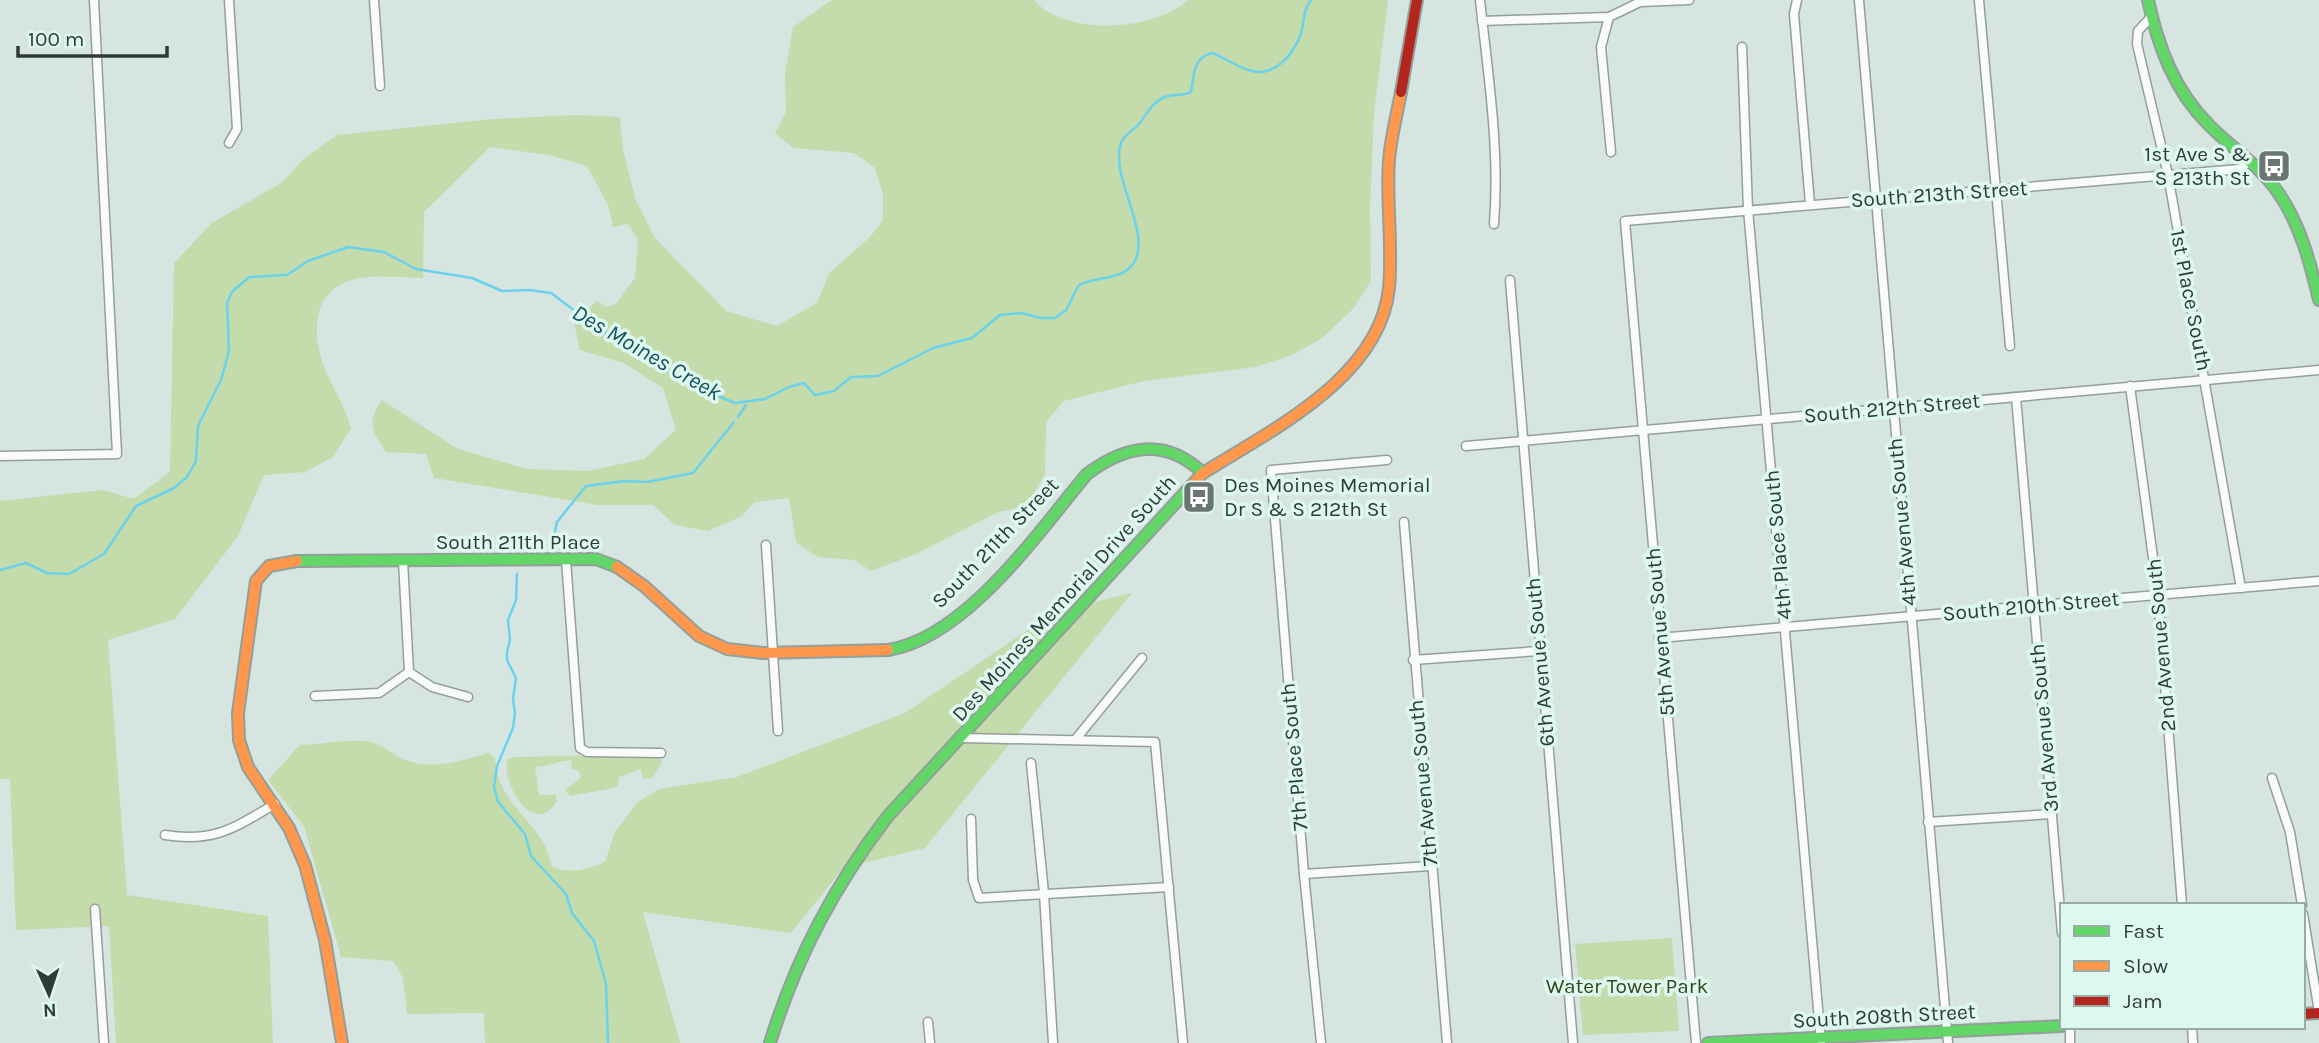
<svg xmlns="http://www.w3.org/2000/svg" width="2319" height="1043" font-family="Karla,sans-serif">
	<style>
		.green { fill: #c4dbab }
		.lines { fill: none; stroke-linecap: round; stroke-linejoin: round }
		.stream { stroke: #6ad2ec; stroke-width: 2.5 }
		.street-casing { stroke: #939f9b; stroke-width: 11 }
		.fast-casing { stroke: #939f9b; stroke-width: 14 }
		.slow-casing { stroke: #939f9b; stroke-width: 14 }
		.jam-casing { stroke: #939f9b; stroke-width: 14 }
		.street { stroke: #f9fbfa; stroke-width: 8 }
		.fast { stroke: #63d668; stroke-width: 10 }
		.slow { stroke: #ff974d; stroke-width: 10 }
		.jam { stroke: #b3261e; stroke-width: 10 }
		.labels { text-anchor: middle; stroke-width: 7; stroke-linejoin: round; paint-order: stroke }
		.poi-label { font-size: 21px; fill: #303b37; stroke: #ddf8ee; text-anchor: end }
		.street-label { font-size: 21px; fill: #303b37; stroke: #ddf8ee }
		.park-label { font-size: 21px; fill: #36431b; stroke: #ddf8ee }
		.water-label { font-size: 23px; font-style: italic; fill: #175061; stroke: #ddf8ee }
	</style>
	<rect width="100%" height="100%" fill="#d6e5e0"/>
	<g class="green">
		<path d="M 832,0 L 1034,0 C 1065,37 1155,31 1188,0 L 1388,0 L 1374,113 L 1370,209 L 1371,281 L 1353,309 L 1321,339 L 1292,355 L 1255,367 L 1144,381 L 1064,401 L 1046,422 L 1045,474 L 1026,507 L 998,512 L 916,554 L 871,571 L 855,560 L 818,557 L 796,542 L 789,498 L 755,502 L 742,516 L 708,531 L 675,525 L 653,505 L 598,505 L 434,478 L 426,454 L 386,452 C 372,430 366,423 382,400 L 456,448 L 526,469 L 588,471 L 644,459 L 676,430 L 663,388 L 624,363 L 580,350 L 574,322 L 597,301 L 606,307 L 616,304 L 635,278 L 638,240 L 628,224 L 613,227 L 609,207 L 587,166 L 549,155 L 490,147 L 424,212 L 423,278 C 384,277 328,267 318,316 C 315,331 318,349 323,364 C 331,386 345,405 351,428 L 333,457 L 305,472 L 264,475 L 238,536 L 175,619 L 108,640 L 127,895 L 268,916 L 273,1043 L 116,1043 L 109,926 L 16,930 L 10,779 L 0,779 L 0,501 L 103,490 L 134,499 L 170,472 L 174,263 L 212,223 L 283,182 L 302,160 L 337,135 L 493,119 L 577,115 L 620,117 L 623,150 L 636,201 L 655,238 L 726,311 L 777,326 L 817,303 L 830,272 L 870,237 L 883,220 L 883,194 L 875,168 L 854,153 L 793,148 L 775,133 L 786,113 L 785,74 L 793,27 Z"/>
		<path d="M 1132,593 L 925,848 L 843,868 L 791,933 L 643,912 L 680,1043 L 485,1043 L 484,1013 L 407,1014 L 403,978 L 393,961 L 341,957 L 304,826 L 268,780 L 300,745 C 324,745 346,738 370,742 C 385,745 394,757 408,761 C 434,770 464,760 489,753 L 495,758 C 497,808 544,821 551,865 C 566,876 590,869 605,862 L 615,832 L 638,802 L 659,789 L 737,777 L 905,713 L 1056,611 Z"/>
		<path d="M 657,754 L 662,762 L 652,778 L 643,779 L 641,769 L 619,777 L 618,785 L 614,788 L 570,796 L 565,790 L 581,778 L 579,771 L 572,769 L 571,760 C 559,761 549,766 535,767 L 539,795 L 556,795 L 557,801 C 535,838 502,787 507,759 L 517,757 Z"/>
		<polygon points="1672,938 1679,1031 1583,1035 1575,944"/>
	</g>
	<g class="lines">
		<g class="stream">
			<polyline points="738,417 746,405"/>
			<polyline points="552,546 557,522 586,486 625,481 647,482 693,473 734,422"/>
			<path d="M 0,570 L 26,563 L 47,573 L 69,574 L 104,554 L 136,506 L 174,488 L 187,477 L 196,461 L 198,426 L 221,380 L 229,351 L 227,303 L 232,292 L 249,277 L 287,275 L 308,261 L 348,247 L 384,252 L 416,269 L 472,278 L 502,291 L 529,290 L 551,293 L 599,329 L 708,392 L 735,403 L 765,399 L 789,387 L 804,383 L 815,395 L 834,391 L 851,377 L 878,376 L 933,348 L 972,338 L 1000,315 L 1021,313 L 1041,318 L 1055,318 L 1066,310 L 1079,285 C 1095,276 1121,281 1133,264 C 1154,234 1109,178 1121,143 C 1124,134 1133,131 1139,124 C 1147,114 1152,102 1165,97 C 1173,93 1183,97 1191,92 C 1194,76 1193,57 1212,53 C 1226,58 1238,68 1252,71 C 1275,77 1293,54 1300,36 C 1305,23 1302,11 1311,0"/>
			<polyline points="517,574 516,600 508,620 510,640 507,652 507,660 516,678 513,699 515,713 513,728 497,766 494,787 498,802 525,834 531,856 566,894 572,913 594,941 606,984 608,1043"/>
		</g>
		<defs>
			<g id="street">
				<polyline points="374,0 380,86"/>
				<path d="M 1480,0 C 1488,74 1500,150 1494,224"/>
				<polyline points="1797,0 1794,14 1810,204"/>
				<polyline points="1859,0 1948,1043"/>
				<polyline points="1979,0 2010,346"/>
				<polyline points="1609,17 1601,47 1611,152"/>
				<polyline points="2151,17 2138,31 2137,44 2168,175 2241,588"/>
				<polyline points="1482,21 1609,17 1640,2 1689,0"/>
				<polyline points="1742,47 1748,209 1821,1043"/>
				<polyline points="229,143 237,129 229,0"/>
				<polyline points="1510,280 1573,1043"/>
				<polyline points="2130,386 2158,595 2182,905"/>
				<polyline points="2016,397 2062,933"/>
				<polyline points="1466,446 2319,370"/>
				<polyline points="0,456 117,454 94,0"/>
				<polyline points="1404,522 1447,1043"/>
				<polyline points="766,545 778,731"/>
				<polyline points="566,560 580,748 587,752 661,753"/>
				<polyline points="403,561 409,672"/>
				<polyline points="1659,638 2319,581"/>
				<polyline points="1413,660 1539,651"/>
				<polyline points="315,696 379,693 409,672 432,687 468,697"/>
				<polyline points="963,738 1155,742 1183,1043"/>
				<polyline points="1075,740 1142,658"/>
				<polyline points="1031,763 1044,893 1053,1043"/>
				<polyline points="2272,778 2290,832 2302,905"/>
				<polyline points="971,819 973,880 979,898 1169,887"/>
				<polyline points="1928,822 2052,814"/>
				<path d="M 165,835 C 214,843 234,828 275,804"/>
				<polyline points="1304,874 1430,866"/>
				<polyline points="95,909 104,1043"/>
				<polyline points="2303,914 2319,1012"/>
				<polyline points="928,1022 930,1043"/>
				<polyline points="2070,1027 2070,1043"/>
				<polyline points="2192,1027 2193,1043"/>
				<polyline points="1321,1043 1304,874 1271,470 1387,460"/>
				<polyline points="1696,1043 1625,221 2240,169 2250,161"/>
			</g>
			<g id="fast">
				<path d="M 2148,0 C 2158,46 2174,90 2208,124 C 2230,147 2258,164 2277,191 C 2300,223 2310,262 2319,300"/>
				<polyline points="297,561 596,559 617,567"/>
				<path d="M 888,650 C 966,638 1039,531 1087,474 C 1126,445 1165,437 1203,473"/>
				<path d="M 770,1043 C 796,958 834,886 888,816 L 1192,485"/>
				<polyline points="1708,1043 2062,1026"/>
			</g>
			<g id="slow">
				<path d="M 1192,485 L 1203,473 C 1271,430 1380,378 1389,288 C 1393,246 1386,202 1389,160 C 1391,137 1397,114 1401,92"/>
				<polyline points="297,561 269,566 256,581 238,713 239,740 248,767 289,828 305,865 325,940 342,1043"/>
				<polyline points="617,567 644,586 699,636 727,649 763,653 888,650"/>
			</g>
			<g id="jam">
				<polyline points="1401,92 1417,0"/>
				<polyline points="2303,1014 2319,1013"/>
			</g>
		</defs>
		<use href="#street" class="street-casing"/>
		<use href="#fast" class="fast-casing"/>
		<use href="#slow" class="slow-casing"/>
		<use href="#jam" class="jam-casing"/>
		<use href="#street" class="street"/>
		<use href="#fast" class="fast"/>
		<use href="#slow" class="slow"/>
		<use href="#jam" class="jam"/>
	</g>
	<defs>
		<symbol id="bus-square" viewBox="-11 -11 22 22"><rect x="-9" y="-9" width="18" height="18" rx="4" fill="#6a7672" stroke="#ddf8ee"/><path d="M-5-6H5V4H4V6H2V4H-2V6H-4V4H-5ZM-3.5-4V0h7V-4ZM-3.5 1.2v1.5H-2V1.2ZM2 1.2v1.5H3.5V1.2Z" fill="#fff"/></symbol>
	</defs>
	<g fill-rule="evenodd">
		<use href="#bus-square" x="2255" y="147" width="38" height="38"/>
		<use href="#bus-square" x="1180" y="478" width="38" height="38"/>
	</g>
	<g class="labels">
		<g class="poi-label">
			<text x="2250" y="161">1st Ave S &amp;<tspan x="2250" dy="24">S 213th St</tspan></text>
			<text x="1224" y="492" text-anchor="start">Des Moines Memorial<tspan x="1224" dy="24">Dr S &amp; S 212th St</tspan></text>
		</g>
		<g class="street-label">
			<text transform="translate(1939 194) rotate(-4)" y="7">South 213th Street</text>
			<text transform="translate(2191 300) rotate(79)" y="7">1st Place South</text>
			<text transform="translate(1892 408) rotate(-5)" y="7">South 212th Street</text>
			<text transform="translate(1902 522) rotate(-95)" y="7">4th Avenue South</text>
			<text x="518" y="549">South 211th Place</text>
			<text transform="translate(995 543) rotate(-46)" y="7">South 211th Street</text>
			<text transform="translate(1778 545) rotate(-95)" y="7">4th Place South</text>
			<text transform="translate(1064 598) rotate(-48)" y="7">Des Moines Memorial Drive South</text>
			<text transform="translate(2031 606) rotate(-5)" y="7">South 210th Street</text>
			<text transform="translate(1660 632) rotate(-95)" y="7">5th Avenue South</text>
			<text transform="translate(2161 645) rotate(-95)" y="7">2nd Avenue South</text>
			<text transform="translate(1540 662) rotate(-95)" y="7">6th Avenue South</text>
			<text transform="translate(2044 728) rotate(-95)" y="7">3rd Avenue South</text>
			<text transform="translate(1294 757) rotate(-95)" y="7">7th Place South</text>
			<text transform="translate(1423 783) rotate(-95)" y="7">7th Avenue South</text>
			<text transform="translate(1884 1016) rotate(-3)" y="7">South 208th Street</text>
		</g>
		<g class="park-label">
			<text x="1627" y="993">Water Tower Park</text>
		</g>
		<g class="water-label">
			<text transform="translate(647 352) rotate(30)" y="8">Des Moines Creek</text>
		</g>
	</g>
	<rect x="2060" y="903" width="245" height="126" fill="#ddf8ee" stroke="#98aca5" stroke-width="2"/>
	<rect x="2074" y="926" width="35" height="10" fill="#63d668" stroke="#98aca5" stroke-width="2"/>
	<text x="2123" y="938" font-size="21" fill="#303b37">Fast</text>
	<rect x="2074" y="961" width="35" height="10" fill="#ff974d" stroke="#98aca5" stroke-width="2"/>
	<text x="2123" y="973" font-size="21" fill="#303b37">Slow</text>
	<rect x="2074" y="996" width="35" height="10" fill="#b3261e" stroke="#98aca5" stroke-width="2"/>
	<text x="2123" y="1008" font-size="21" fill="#303b37">Jam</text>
	<g transform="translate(49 994) rotate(177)" stroke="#ddf8ee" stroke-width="5" paint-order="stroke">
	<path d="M0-5L12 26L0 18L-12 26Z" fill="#303b37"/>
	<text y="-10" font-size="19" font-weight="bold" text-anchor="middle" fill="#303b37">N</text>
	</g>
	<path d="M18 46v10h149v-10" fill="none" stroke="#303b37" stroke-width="3.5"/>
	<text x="28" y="46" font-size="21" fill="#303b37" stroke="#ddf8ee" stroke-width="5" paint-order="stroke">100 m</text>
</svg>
